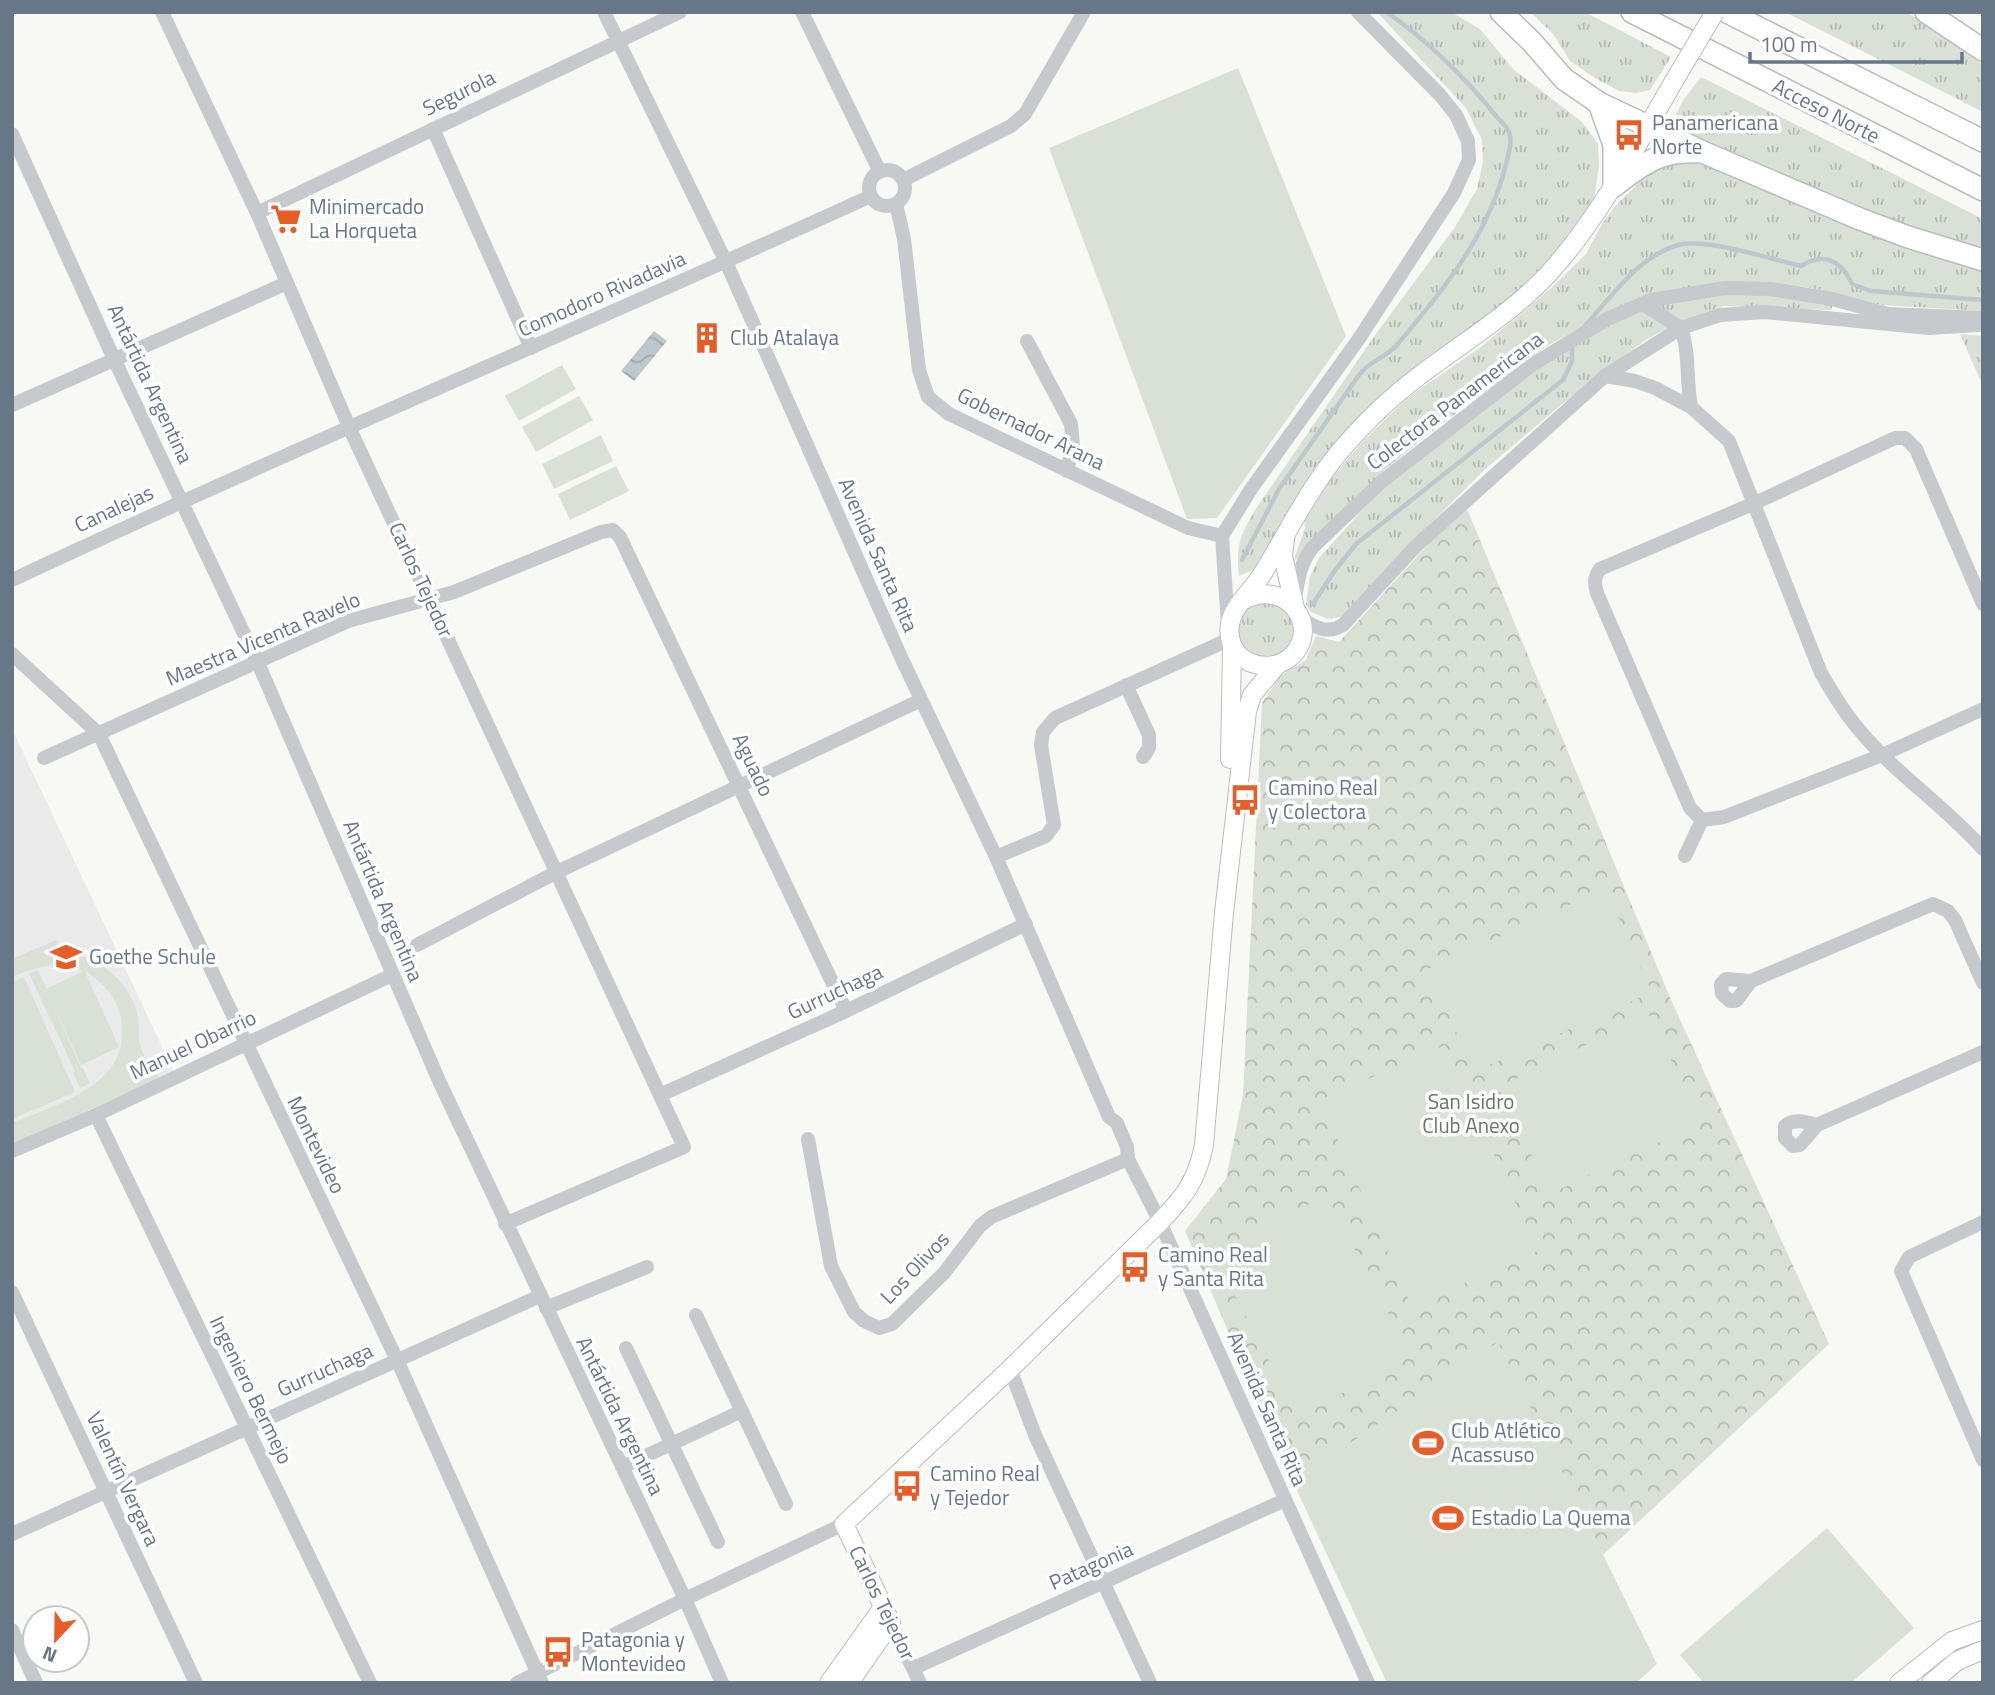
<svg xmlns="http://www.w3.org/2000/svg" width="1995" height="1695" font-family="'Titillium Web',sans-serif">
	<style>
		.built { fill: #e9eae9 }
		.grass { fill: url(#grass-tufts) }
		.forest { fill: url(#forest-crowns) }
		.pitch { fill: #d9e0d6 }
		.water { fill: url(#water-waves) }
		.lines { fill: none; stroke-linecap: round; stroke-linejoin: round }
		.stream { stroke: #bec8cc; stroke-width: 4.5 }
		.major-casing { stroke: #b9bdc1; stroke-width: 20 }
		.highway-casing { stroke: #b9bcbf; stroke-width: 24 }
		.minor { stroke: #c6cacd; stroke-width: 14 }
		.major { stroke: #fff; stroke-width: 18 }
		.highway { stroke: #fff; stroke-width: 21 }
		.major-bridge-casing { stroke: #b9bdc1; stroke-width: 20; stroke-linecap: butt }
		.major-bridge { stroke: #fff; stroke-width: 18 }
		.labels { text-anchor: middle; stroke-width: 7; stroke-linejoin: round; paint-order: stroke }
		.street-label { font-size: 21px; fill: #677787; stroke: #fff }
		.poi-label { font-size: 21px; fill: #677787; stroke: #fff; text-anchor: start }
		.park-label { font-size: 21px; fill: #667962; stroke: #fff }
	</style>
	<defs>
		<pattern id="grass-tufts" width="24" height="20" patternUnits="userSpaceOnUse" patternTransform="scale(1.75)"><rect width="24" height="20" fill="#d9e0d6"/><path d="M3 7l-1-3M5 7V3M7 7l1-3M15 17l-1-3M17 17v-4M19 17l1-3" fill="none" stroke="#b4bab3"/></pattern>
		<pattern id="forest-crowns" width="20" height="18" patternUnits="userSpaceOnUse" patternTransform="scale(1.75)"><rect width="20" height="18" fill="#d9e0d6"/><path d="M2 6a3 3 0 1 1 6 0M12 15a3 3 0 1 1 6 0" fill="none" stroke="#b4bab3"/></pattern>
		<pattern id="water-waves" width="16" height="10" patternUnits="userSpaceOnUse" patternTransform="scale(1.75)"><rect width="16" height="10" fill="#bec8cc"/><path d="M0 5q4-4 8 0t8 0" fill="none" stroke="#9ea7ab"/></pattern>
	</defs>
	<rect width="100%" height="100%" fill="#f8f8f5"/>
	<polygon class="built" points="12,729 174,1072 12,1144"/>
	<g class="grass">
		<path d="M 1377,12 L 1451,12 L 1480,29 L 1513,69 L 1582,122 L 1598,144 L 1599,166 L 1595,193 L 1592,209 L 1541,273 L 1504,308 L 1400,384 L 1260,567 L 1239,576 C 1236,544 1240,537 1255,510 L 1373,338 L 1455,227 L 1477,189 L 1483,162 L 1482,140 L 1466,108 Z"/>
		<polygon points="1530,12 1585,12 1671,57 1650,90 1636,93 1619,91 1595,78 1570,61 1553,34"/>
		<polygon points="1785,12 1906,12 1946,36 1983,65 1983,112"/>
		<polygon points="1701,77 1983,219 1983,251 1881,219 1685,134 1676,115 1682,102"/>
		<polygon points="1695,161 1713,165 1983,269 1983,311 1882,305 1807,287 1732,284 1604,315 1547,346 1430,433 1382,472 1293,563 1305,528 1304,522 1328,482 1364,440 1406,399 1481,347 1550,289 1586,254 1602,224 1616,205 1655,167"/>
		<polygon points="1725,294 1762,294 1833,304 1831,310 1724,306 1680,321 1644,341 1562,404 1482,472 1407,547 1341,617 1328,619 1311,612 1306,604 1310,576 1319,558 1383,487 1535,368 1610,324 1655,304"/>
		<polygon points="1960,334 1983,336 1983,386"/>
		<circle cx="1265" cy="630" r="28"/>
	</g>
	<polygon class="forest" points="1465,504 1671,1000 1829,1344 1603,1555 1498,1343 1293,1482 1185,1231 1226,1179 1243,1095 1262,703 1280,676 1306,660 1316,636 1339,642"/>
	<g class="pitch">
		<polygon points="1238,68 1346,336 1217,518 1187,519 1049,148"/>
		<polygon points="562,365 576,389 519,421 505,396"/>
		<polygon points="579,396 593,420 536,452 522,427"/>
		<polygon points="601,435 613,461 554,489 542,464"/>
		<polygon points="616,466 629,491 570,520 558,494"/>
		<polygon points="1605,889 1652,992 1474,1072 1428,969"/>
		<path d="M 56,940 L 62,951 C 97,957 127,977 137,1013 C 140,1024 137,1036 140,1046 C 144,1057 153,1068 159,1079 L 12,1144 L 12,1123 C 57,1104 129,1086 122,1024 C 120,1001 106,985 87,972 L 85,972 L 119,1047 L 81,1065 L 46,989 L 84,971 C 58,960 37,966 12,977 L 12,959 Z"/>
		<polygon points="38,970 81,1068 83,1068 90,1083 80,1088 73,1073 75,1071 29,974"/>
		<polygon points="24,977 75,1092 12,1119 12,982"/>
		<polygon points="1649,1015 1701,1122 1550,1194 1498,1087"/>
		<polygon points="1445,1045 1537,1251 1412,1306 1320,1100"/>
		<polygon points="1326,1195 1411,1357 1298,1416 1213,1254"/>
		<polygon points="1498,1342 1657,1664 1636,1683 1387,1683 1293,1482"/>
		<polygon points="1827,1528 1914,1628 1851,1683 1704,1683 1680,1655"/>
	</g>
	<polygon class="water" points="654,331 667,341 634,381 621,371"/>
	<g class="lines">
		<g class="stream">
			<path d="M 1585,326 C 1611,297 1639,256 1678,245 C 1708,238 1770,259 1801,266 C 1824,252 1841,260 1852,284 L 1871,291 L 1983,300"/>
			<path d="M 1242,560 L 1279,489 L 1359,375 C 1369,361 1385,358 1396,346 C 1442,292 1489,235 1506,164 C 1508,155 1513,142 1509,132 C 1507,127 1500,120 1496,116 C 1465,77 1427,41 1387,12"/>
			<polyline points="1313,604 1333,573 1356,544 1563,380 1572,361 1572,344"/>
		</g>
		<defs>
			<g id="major">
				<polyline points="1285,539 1283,556 1295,608"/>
				<path d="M 1242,601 C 1289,575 1324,632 1288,659 C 1267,674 1234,663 1230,637 C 1225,611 1251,593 1263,573 C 1282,542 1299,508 1320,478 C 1337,452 1360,428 1382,407 C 1435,357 1502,325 1551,271 C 1602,214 1636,146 1674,81"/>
				<polyline points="1230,759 1232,646"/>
				<polyline points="829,1683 883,1607"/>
				<path d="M 849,1683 L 891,1623 L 844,1524 L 1010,1369 L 1160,1222 C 1185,1196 1197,1180 1204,1145 L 1224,913 L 1247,711 L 1252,695 L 1277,665"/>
				<polyline points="1899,1683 1952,1641 1983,1630"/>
				<polyline points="1931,1683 1957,1661 1983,1650"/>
			</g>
			<g id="highway">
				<polyline points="1501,12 1532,42 1564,79 1599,103 1705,153 1860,219 1908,237 1983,260"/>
				<polyline points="1632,12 1983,190"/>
				<polyline points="1727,12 1983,141"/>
				<polyline points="1926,12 1983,50"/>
				<polyline points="1599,103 1614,145 1614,186"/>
				<path d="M 1614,186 C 1644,163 1660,150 1699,152"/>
			</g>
		</defs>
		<use href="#major" class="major-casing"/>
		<use href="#highway" class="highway-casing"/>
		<g class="minor">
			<polyline points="162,12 257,213 350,429 684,1147 505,1224"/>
			<polyline points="604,12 726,262 900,655 996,857 1109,1117 1117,1123 1127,1147 1128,1159 1160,1222 1368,1683"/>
			<polyline points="802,12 880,172"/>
			<polyline points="433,129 531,348"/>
			<polyline points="12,134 114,359 258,663 440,1083 685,1599 722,1683"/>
			<circle cx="887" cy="188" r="18"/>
			<polyline points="903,180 1011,126 1025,114 1084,12"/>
			<polyline points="896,204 904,239 919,370 928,397 949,414 1188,528 1222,536"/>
			<polyline points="257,213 680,12"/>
			<path d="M 1643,304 L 1681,328 C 1690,353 1686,381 1691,407"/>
			<polyline points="1027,341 1071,424 1073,446 1067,471"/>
			<path d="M 1605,376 L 1635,381 L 1655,388 L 1691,407 L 1729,441 L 1821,673 C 1833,694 1845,714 1861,732 C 1897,775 1945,806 1983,849"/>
			<polyline points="12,405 287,283"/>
			<path d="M 12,580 C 296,447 586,326 871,196"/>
			<path d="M 1295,599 C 1298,580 1300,564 1312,548 L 1381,482 L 1532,365 L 1607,319 L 1651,300 L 1725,288 L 1771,289 L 1832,299 L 1888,314 L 1983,318"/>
			<path d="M 1300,618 C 1315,627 1327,635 1343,625 L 1417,545 L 1605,376 L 1681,328 L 1720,315 L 1765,312 L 1929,328 L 1978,325"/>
			<polyline points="1228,625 1222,536 1251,489 1358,340 1454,193 1469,160 1468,141 1456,115 1440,95 1358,12"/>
			<polyline points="12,654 99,734 397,1360 542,1683"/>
			<polyline points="1126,685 1149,735 1149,748 1143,757"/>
			<polyline points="44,758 348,621 454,592 601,532 613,530 620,537 846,1011"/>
			<path d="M 1702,820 L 1690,808 L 1597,593 C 1594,583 1594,577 1600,569 L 1755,503 L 1895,438 L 1905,438 L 1916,449 L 1983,604"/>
			<polyline points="1702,820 1724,817 1882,755 1983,709"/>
			<polyline points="1685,856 1702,820"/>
			<polyline points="996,857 1046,836 1054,825 1041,745 1043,732 1055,718 1230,639"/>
			<polyline points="417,945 555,873 921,700"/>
			<polyline points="1751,981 1736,1001 1730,1001 1722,994 1721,984 1726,979 1751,981 1933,904 1948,911 1955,920 1983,983"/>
			<polyline points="660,1095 846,1011 1026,924"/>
			<polyline points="96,1115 370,1683"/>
			<path d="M 1817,1125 C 1806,1122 1794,1118 1785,1126 L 1785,1138 L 1793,1146 L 1800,1145 L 1817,1125 L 1983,1052"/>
			<polyline points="808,1139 831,1266 854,1312 864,1321 879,1328 892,1324 944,1273 980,1226 991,1217 1128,1159"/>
			<polyline points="12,1151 96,1115 392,975"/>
			<polyline points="1983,1222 1909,1257 1901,1271 1983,1460"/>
			<polyline points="12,1292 196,1683"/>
			<polyline points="546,1308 647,1267"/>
			<polyline points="696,1315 786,1504"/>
			<polyline points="626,1348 718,1542"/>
			<polyline points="1010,1369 1035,1435 1150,1683"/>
			<polyline points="622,1467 742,1411"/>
			<polyline points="12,1534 540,1296"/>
			<polyline points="891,1623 920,1683"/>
			<polyline points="12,1630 36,1683"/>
			<polyline points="914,1668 1285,1500"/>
			<polyline points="517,1683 685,1599 844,1524"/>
		</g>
		<use href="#major" class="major"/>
		<use href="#highway" class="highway"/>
		<defs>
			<polyline id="major-bridge" points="1674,81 1715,12"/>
		</defs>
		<use href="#major-bridge" class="major-bridge-casing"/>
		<use href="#major-bridge" class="major-bridge"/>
	</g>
	<defs>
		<symbol id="bus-bare" viewBox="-9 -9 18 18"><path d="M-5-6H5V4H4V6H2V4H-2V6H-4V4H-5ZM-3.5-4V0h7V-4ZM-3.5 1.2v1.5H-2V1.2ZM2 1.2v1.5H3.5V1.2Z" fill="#e65d28" stroke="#fff" stroke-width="2.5" paint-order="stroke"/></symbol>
		<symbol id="supermarket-bare" viewBox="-9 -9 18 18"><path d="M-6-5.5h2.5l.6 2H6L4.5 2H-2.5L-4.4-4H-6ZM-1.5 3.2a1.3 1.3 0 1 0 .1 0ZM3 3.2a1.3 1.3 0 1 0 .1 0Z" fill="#e65d28" stroke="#fff" stroke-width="2.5" paint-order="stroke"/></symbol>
		<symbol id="building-bare" viewBox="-9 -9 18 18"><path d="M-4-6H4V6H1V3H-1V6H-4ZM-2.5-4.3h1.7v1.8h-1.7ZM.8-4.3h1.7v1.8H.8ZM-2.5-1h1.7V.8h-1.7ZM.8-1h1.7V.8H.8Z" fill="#e65d28" stroke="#fff" stroke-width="2.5" paint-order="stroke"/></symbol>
		<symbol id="school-bare" viewBox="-9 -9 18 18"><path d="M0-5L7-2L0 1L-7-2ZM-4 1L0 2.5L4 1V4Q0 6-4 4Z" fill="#e65d28" stroke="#fff" stroke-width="2.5" paint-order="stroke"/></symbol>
		<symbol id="stadium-bare" viewBox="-9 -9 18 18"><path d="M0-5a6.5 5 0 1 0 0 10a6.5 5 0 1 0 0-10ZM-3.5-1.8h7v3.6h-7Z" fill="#e65d28" stroke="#fff" stroke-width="2.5" paint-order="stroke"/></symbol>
	</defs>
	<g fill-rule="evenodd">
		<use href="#bus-bare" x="1607" y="113" width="44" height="44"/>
		<use href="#supermarket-bare" x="264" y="197" width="44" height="44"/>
		<use href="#building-bare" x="685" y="316" width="44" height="44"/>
		<use href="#bus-bare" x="1223" y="778" width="44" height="44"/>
		<use href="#school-bare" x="44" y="935" width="44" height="44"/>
		<use href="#bus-bare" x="1113" y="1245" width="44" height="44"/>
		<use href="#stadium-bare" x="1406" y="1421" width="44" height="44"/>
		<use href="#bus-bare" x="885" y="1464" width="44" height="44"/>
		<use href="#stadium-bare" x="1426" y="1496" width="44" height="44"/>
		<use href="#bus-bare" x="536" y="1630" width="44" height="44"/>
	</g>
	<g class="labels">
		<g class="street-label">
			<text transform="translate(459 93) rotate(-26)" y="7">Segurola</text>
			<text transform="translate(1826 111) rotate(27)" y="7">Acceso Norte</text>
			<text transform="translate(602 294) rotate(-24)" y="7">Comodoro Rivadavia</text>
			<text transform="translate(150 384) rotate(65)" y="7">Antártida Argentina</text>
			<text transform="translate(1455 401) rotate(-37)" y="7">Colectora Panamericana</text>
			<text transform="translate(1031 429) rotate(26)" y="7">Gobernador Arana</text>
			<text transform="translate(114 509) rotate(-25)" y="7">Canalejas</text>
			<text transform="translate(878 555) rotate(66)" y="7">Avenida Santa Rita</text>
			<text transform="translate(421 580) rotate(65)" y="7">Carlos Tejedor</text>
			<text transform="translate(263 639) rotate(-23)" y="7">Maestra Vicenta Ravelo</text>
			<text transform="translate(753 765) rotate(64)" y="7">Aguado</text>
			<text transform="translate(383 901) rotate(67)" y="7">Antártida Argentina</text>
			<text transform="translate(835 992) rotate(-25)" y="7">Gurruchaga</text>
			<text transform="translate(193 1045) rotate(-25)" y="7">Manuel Obarrio</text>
			<text transform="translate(316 1145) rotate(64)" y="7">Montevideo</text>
			<text transform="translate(915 1268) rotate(-47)" y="7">Los Olivos</text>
			<text transform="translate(325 1370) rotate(-24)" y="7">Gurruchaga</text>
			<text transform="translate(251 1390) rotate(64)" y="7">Ingeniero Bermejo</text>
			<text transform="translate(1267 1409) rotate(66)" y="7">Avenida Santa Rita</text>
			<text transform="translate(620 1416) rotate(64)" y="7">Antártida Argentina</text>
			<text transform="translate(123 1479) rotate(65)" y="7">Valentín Vergara</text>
			<text transform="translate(1091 1566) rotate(-24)" y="7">Patagonia</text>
			<text transform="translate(882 1603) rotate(64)" y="7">Carlos Tejedor</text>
		</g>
		<g class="poi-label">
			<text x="1652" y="130">Panamericana<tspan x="1652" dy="24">Norte</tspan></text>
			<text x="309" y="214">Minimercado<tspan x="309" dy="24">La Horqueta</tspan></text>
			<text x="730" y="345">Club Atalaya</text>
			<text x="1268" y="795">Camino Real<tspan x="1268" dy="24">y Colectora</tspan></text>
			<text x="89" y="964">Goethe Schule</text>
			<text x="1158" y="1262">Camino Real<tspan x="1158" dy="24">y Santa Rita</tspan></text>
			<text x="1451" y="1438">Club Atlético<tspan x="1451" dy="24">Acassuso</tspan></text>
			<text x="930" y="1481">Camino Real<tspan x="930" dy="24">y Tejedor</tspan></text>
			<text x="1471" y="1525">Estadio La Quema</text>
			<text x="581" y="1647">Patagonia y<tspan x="581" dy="24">Montevideo</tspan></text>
		</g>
		<g class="park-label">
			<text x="1471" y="1109">San Isidro<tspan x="1471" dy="24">Club Anexo</tspan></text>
		</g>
	</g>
	<rect width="1995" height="1695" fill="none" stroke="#677787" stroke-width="28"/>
	<g transform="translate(56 1639) rotate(202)"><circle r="33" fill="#ffffff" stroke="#c2c9cf" stroke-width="2"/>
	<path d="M0-5L12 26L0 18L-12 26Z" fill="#e65d28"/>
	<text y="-10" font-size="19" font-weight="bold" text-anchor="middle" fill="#677787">N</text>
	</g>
	<path d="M1750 52v10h212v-10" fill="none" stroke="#677787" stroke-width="3.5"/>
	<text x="1760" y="52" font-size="21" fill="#677787" stroke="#ffffff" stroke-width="5" paint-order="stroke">100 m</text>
</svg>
